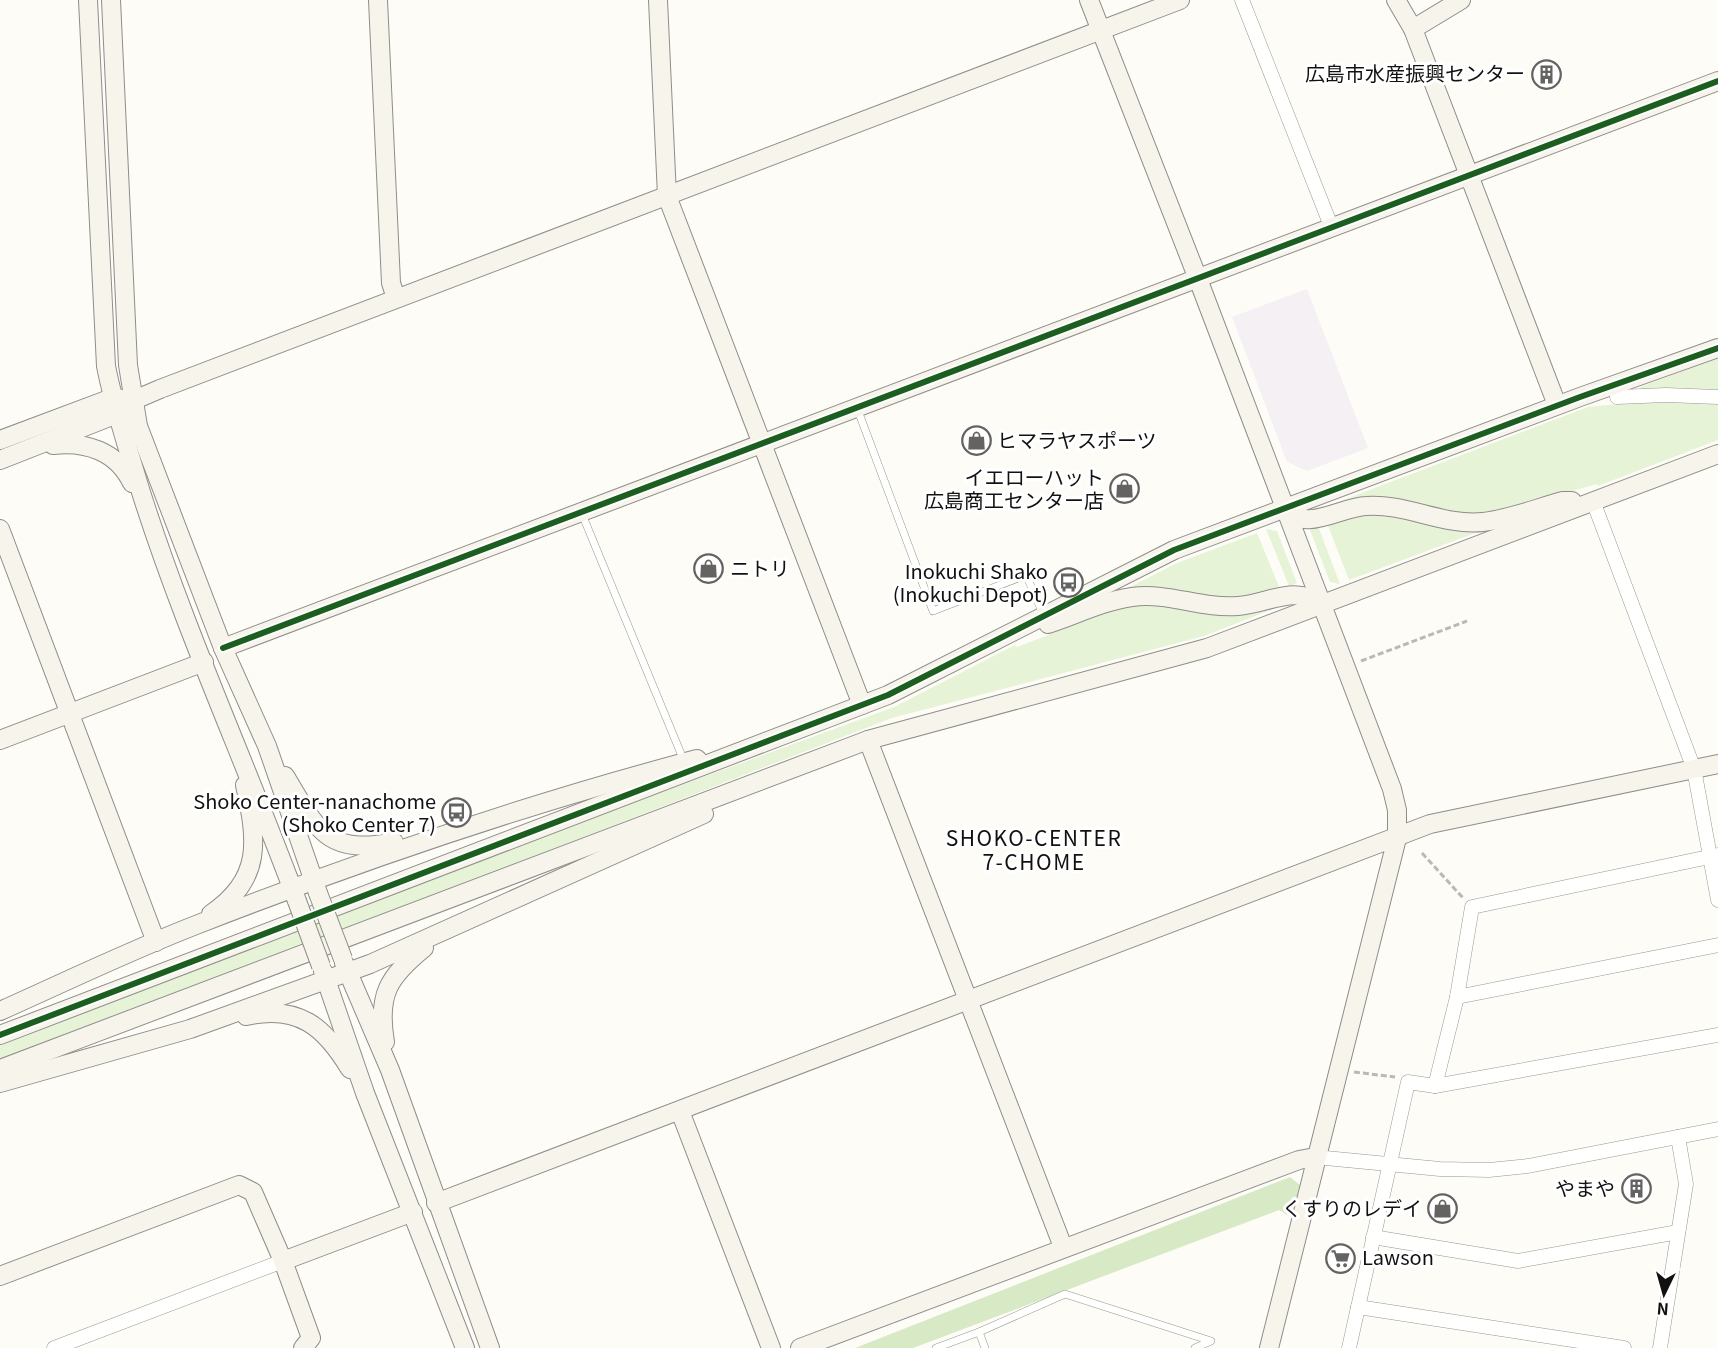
<svg xmlns="http://www.w3.org/2000/svg" width="1718" height="1348" font-family="Georgia,'Noto Sans JP',serif">
	<style>
		.industrial { fill: #f5f0f3 }
		.green { fill: #e7f3d7 }
		.forest { fill: #d8eac5 }
		.lines { fill: none; stroke-linecap: round; stroke-linejoin: round }
		.lane-casing { stroke: #979795; stroke-width: 8 }
		.street-casing { stroke: #979795; stroke-width: 15 }
		.secondary-casing { stroke: #8e8d8b; stroke-width: 20 }
		.path { stroke: #b9b9b8; stroke-width: 3; stroke-dasharray: 6 3; stroke-linecap: butt }
		.lane { stroke: #fffffe; stroke-width: 7 }
		.street { stroke: #fffffe; stroke-width: 14 }
		.secondary { stroke: #f6f4eb; stroke-width: 18 }
		.secondary-bridge-casing { stroke: #8e8d8b; stroke-width: 20; stroke-linecap: butt }
		.secondary-bridge { stroke: #f6f4eb; stroke-width: 18 }
		.cycleway-casing { stroke: #fff; stroke-width: 10 }
		.cycleway { stroke: #1b5e20; stroke-width: 6 }
		.labels { text-anchor: middle; stroke-width: 6; stroke-linejoin: round; paint-order: stroke }
		.poi-label { font-size: 20px; fill: #111; stroke: #fff; text-anchor: end }
		.neighbourhood-label { font-size: 21px; letter-spacing: 1.5px; fill: #111; stroke: #fff }
	</style>
	<rect width="100%" height="100%" fill="#fdfcf7"/>
	<polygon class="industrial" points="1307,289 1368,448 1307,471 1287,462 1232,317"/>
	<g class="green">
		<polygon points="1718,358 1718,392 1642,390 1640,387"/>
		<path d="M 1646,401 L 1718,404 L 1718,440 L 1598,486 L 1597,484 C 1562,493 1505,515 1471,515 C 1424,516 1378,494 1330,505 L 1588,407 Z"/>
		<polygon points="1384,513 1476,529 1478,532 1349,580 1327,523 1348,516"/>
		<polygon points="1318,526 1340,584 1330,582 1310,530"/>
		<polygon points="1266,529 1277,531 1297,583 1289,586"/>
		<polygon points="1257,533 1280,589 1227,599 1128,588 1177,563"/>
		<polygon points="1150,603 1249,613 1273,609 1204,636 892,718 412,903 0,1058 0,1043 627,805 894,707 1015,645 1017,647 1119,608"/>
	</g>
	<polygon class="forest" points="1290,1177 1300,1185 1291,1217 1279,1210 913,1348 855,1348"/>
	<g class="lines">
		<defs>
			<g id="lane">
				<polyline points="857,408 933,611 1026,575 1044,616"/>
				<polyline points="582,514 684,761"/>
				<polyline points="936,1348 979,1332"/>
				<polyline points="985,1348 979,1332 1065,1294 1211,1341 1195,1348"/>
			</g>
			<g id="street">
				<polyline points="1242,0 1331,226"/>
				<polyline points="1617,397 1666,395 1718,397"/>
				<polyline points="1593,501 1694,769 1718,900"/>
				<polyline points="1457,997 1718,945"/>
				<polyline points="1435,1086 1457,997 1472,907 1718,855"/>
				<polyline points="1315,1157 1440,1169 1489,1170 1528,1166 1718,1129"/>
				<polyline points="1373,1237 1518,1261 1678,1232"/>
				<polyline points="1358,1307 1624,1348"/>
				<polyline points="54,1348 283,1261"/>
				<polyline points="1349,1348 1408,1082 1435,1086 1718,1035"/>
				<polyline points="1660,1348 1686,1184 1678,1137"/>
			</g>
			<g id="secondary">
				<path d="M 88,0 L 106,366 C 114,408 128,448 140,489 C 184,629 246,763 297,901"/>
				<polyline points="111,0 128,365 138,426 223,648 267,746 318,893"/>
				<polyline points="378,0 391,283 396,298"/>
				<polyline points="658,0 667,196 862,705"/>
				<polyline points="1089,0 1198,279 1392,789 1397,810 1397,838 1269,1348"/>
				<polyline points="1396,0 1413,29 1557,405"/>
				<polyline points="1413,29 1461,0"/>
				<polyline points="0,440 112,398 122,399"/>
				<path d="M 53,445 C 85,441 117,451 132,483"/>
				<polyline points="0,460 117,414 132,401 160,389 1180,0"/>
				<path d="M 1286,508 C 1304,534 1340,507 1366,506 C 1406,503 1442,526 1483,522 C 1510,519 1537,508 1563,501 L 1572,501"/>
				<polyline points="0,529 156,942"/>
				<path d="M 1048,624 C 1076,615 1103,601 1132,597 C 1169,592 1201,609 1238,606 C 1268,604 1294,584 1321,604"/>
				<polyline points="223,648 1718,81"/>
				<polyline points="0,740 204,662"/>
				<polyline points="868,740 1063,1247"/>
				<path d="M 285,776 C 317,828 325,856 394,842"/>
				<path d="M 211,914 C 263,879 257,840 245,785"/>
				<polyline points="344,963 390,1070 490,1348"/>
				<polyline points="323,971 365,1093 465,1348"/>
				<path d="M 0,1011 C 65,982 129,951 196,925 C 360,861 526,804 697,759"/>
				<path d="M 246,1016 C 298,1004 325,1027 350,1069"/>
				<polyline points="0,1035 888,695 1174,550 1580,397 1718,348"/>
				<path d="M 385,1042 C 377,995 388,977 424,948"/>
				<polyline points="0,1069 868,740 1207,648 1718,454"/>
				<polyline points="0,1083 190,1029 370,964 704,814"/>
				<polyline points="680,1111 771,1348"/>
				<polyline points="436,1203 1430,824 1718,764"/>
				<polyline points="283,1261 311,1338 303,1348"/>
				<polyline points="0,1276 239,1185 253,1192 283,1261 413,1212"/>
				<polyline points="800,1348 1299,1160 1315,1157"/>
			</g>
		</defs>
		<use href="#lane" class="lane-casing"/>
		<use href="#street" class="street-casing"/>
		<use href="#secondary" class="secondary-casing"/>
		<g class="path">
			<polyline points="1361,661 1467,621"/>
			<polyline points="1422,853 1464,899"/>
			<polyline points="1354,1072 1395,1077"/>
		</g>
		<use href="#lane" class="lane"/>
		<use href="#street" class="street"/>
		<use href="#secondary" class="secondary"/>
		<defs>
			<g id="secondary-bridge">
				<polyline points="318,893 343,959"/>
				<polyline points="297,901 321,966"/>
			</g>
		</defs>
		<use href="#secondary-bridge" class="secondary-bridge-casing"/>
		<use href="#secondary-bridge" class="secondary-bridge"/>
		<defs>
			<g id="cycleway">
				<polyline points="223,648 1718,81"/>
				<polyline points="0,1035 888,695 1174,550 1580,397 1718,348"/>
			</g>
		</defs>
		<use href="#cycleway" class="cycleway-casing"/>
		<use href="#cycleway" class="cycleway"/>
	</g>
	<defs>
		<symbol id="building-ring" viewBox="-11 -11 22 22"><circle r="9.5" fill="#fff" stroke="#646362" stroke-width="1.5"/><path d="M-4-6H4V6H1V3H-1V6H-4ZM-2.5-4.3h1.7v1.8h-1.7ZM.8-4.3h1.7v1.8H.8ZM-2.5-1h1.7V.8h-1.7ZM.8-1h1.7V.8H.8Z" fill="#646362"/></symbol>
		<symbol id="shop-ring" viewBox="-11 -11 22 22"><circle r="9.5" fill="#fff" stroke="#646362" stroke-width="1.5"/><path d="M-5-2.5h2.3a2.7 3.5 0 0 1 5.4 0H5L5.5 6h-11ZM-1.5-2.5h3a1.5 2.3 0 0 0-3 0Z" fill="#646362"/></symbol>
		<symbol id="bus-ring" viewBox="-11 -11 22 22"><circle r="9.5" fill="#fff" stroke="#646362" stroke-width="1.5"/><path d="M-5-6H5V4H4V6H2V4H-2V6H-4V4H-5ZM-3.5-4V0h7V-4ZM-3.5 1.2v1.5H-2V1.2ZM2 1.2v1.5H3.5V1.2Z" fill="#646362"/></symbol>
		<symbol id="supermarket-ring" viewBox="-11 -11 22 22"><circle r="9.5" fill="#fff" stroke="#646362" stroke-width="1.5"/><path d="M-6-5.5h2.5l.6 2H6L4.5 2H-2.5L-4.4-4H-6ZM-1.5 3.2a1.3 1.3 0 1 0 .1 0ZM3 3.2a1.3 1.3 0 1 0 .1 0Z" fill="#646362"/></symbol>
	</defs>
	<g fill-rule="evenodd">
		<use href="#building-ring" x="1530" y="58" width="33" height="33"/>
		<use href="#shop-ring" x="960" y="424" width="33" height="33"/>
		<use href="#shop-ring" x="1108" y="472" width="33" height="33"/>
		<use href="#shop-ring" x="692" y="552" width="33" height="33"/>
		<use href="#bus-ring" x="1052" y="566" width="33" height="33"/>
		<use href="#bus-ring" x="440" y="796" width="33" height="33"/>
		<use href="#building-ring" x="1620" y="1172" width="33" height="33"/>
		<use href="#shop-ring" x="1426" y="1192" width="33" height="33"/>
		<use href="#supermarket-ring" x="1324" y="1242" width="33" height="33"/>
	</g>
	<g class="labels">
		<g class="poi-label">
			<text x="1525" y="81">広島市水産振興センター</text>
			<text x="997" y="448" text-anchor="start">ヒマラヤスポーツ</text>
			<text x="1104" y="485">イエローハット<tspan x="1104" dy="23">広島商工センター店</tspan></text>
			<text x="730" y="576" text-anchor="start">ニトリ</text>
			<text x="1048" y="579">Inokuchi Shako<tspan x="1048" dy="23">(Inokuchi Depot)</tspan></text>
			<text x="436" y="809">Shoko Center-nanachome<tspan x="436" dy="23">(Shoko Center 7)</tspan></text>
			<text x="1615" y="1196">やまや</text>
			<text x="1422" y="1216">くすりのレデイ</text>
			<text x="1362" y="1265" text-anchor="start">Lawson</text>
		</g>
		<g class="neighbourhood-label">
			<text x="1034" y="846">SHOKO-CENTER<tspan x="1034" dy="24">7-CHOME</tspan></text>
		</g>
	</g>
	<g transform="translate(1664 1294) rotate(185)" stroke="#ffffff" stroke-width="4.5" paint-order="stroke">
	<path d="M0-4.5L10 22L0 15L-10 22Z" fill="#111111"/>
	<text y="-9" font-size="16" font-weight="bold" text-anchor="middle" fill="#111111">N</text>
	</g>
</svg>
